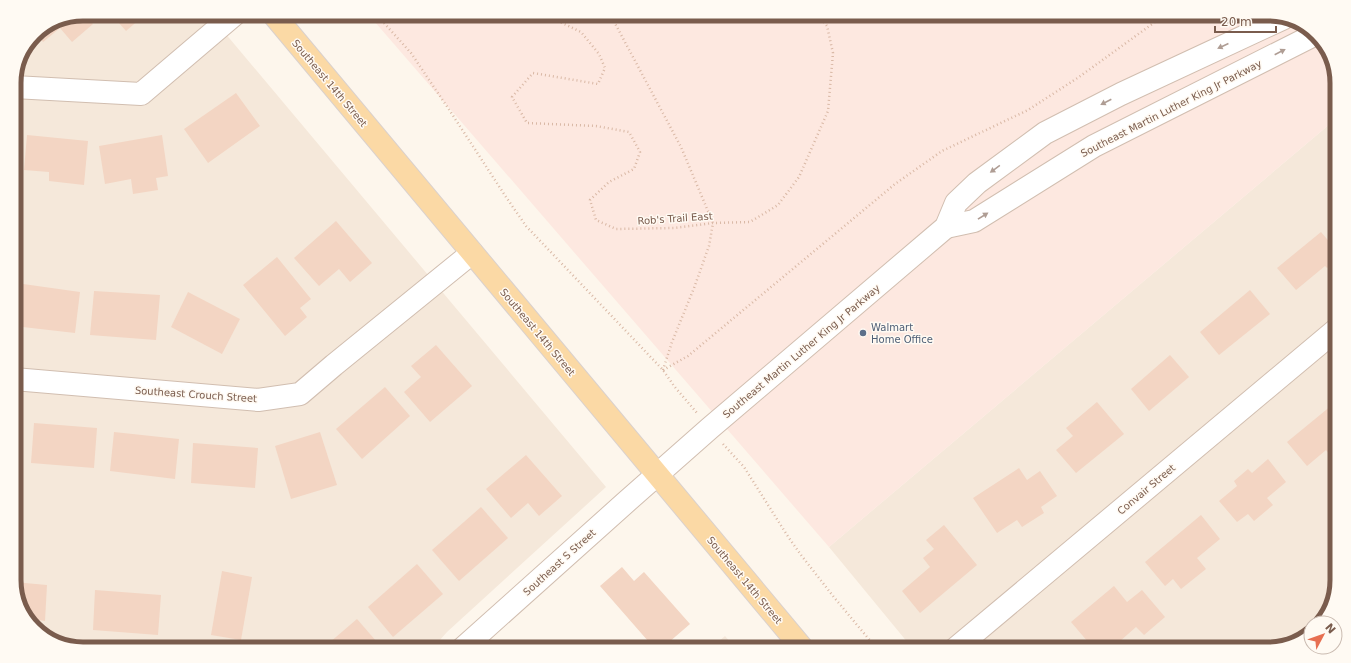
<svg xmlns="http://www.w3.org/2000/svg" width="1351" height="663" font-family="'DejaVu Sans',sans-serif">
	<style>
		.residential { fill: #f5e8da }
		.commercial { fill: #fde8e0 }
		.building { fill: #f3d5c3 }
		.lines { fill: none; stroke-linecap: round; stroke-linejoin: round }
		.minor-casing { stroke: #d1beb0; stroke-width: 24 }
		.major-casing { stroke: #dad1cd; stroke-width: 24 }
		.path { stroke: #d9b8a5; stroke-width: 2.5; stroke-dasharray: 1 3; stroke-linecap: butt }
		.minor { stroke: #fff; stroke-width: 22 }
		.major { stroke: #fbd9a5; stroke-width: 22 }
		.oneway { fill: #af9d94 }
		.service-dot { fill: #5c6f8a; stroke: #fffaf3; stroke-width: 1.5 }
		.labels { text-anchor: middle; stroke-width: 3; stroke-linejoin: round; paint-order: stroke }
		.street-label { font-size: 10px; fill: #7a5c4d; stroke: #fffaf3 }
		.service-label { font-size: 10px; fill: #4e5e75; stroke: #fffaf3; text-anchor: start }
		.rim { fill: none; stroke: #7a5c4d; stroke-width: 5 }
	</style>
	<rect width="100%" height="100%" fill="#fdf6ec"/>
	<g class="residential">
		<polygon points="83,14 209,14 606,487 447,632 432,649 83,649 53,642 26,618 14,585 14,79 34,34 57,19"/>
		<polygon points="1337,118 1337,580 1330,610 1319,623 1311,623 1311,632 1306,637 1268,649 913,649 829,547"/>
		<polygon points="725,636 736,649 710,649"/>
	</g>
	<polygon class="commercial" points="368,14 1268,14 1298,21 1325,45 1337,79 1337,118 829,547"/>
	<g class="building">
		<polygon points="83,14 93,24 72,42 60,28 43,42 36,33 57,19"/>
		<polygon points="111,14 137,14 141,18 126,31"/>
		<polygon points="236,93 260,126 208,163 184,129"/>
		<polygon points="27,135 88,141 84,185 49,181 49,172 24,170"/>
		<polygon points="162,135 168,176 156,178 158,190 133,194 131,179 105,184 99,146"/>
		<polygon points="336,221 372,263 350,282 339,269 319,286 294,258"/>
		<polygon points="1321,232 1337,251 1337,260 1327,268 1325,266 1296,290 1277,268"/>
		<polygon points="277,257 311,299 300,308 307,317 285,336 243,285"/>
		<polygon points="16,283 80,292 75,333 14,326 14,301"/>
		<polygon points="1250,290 1270,314 1219,355 1200,332"/>
		<polygon points="94,291 160,295 156,340 90,335"/>
		<polygon points="188,292 240,319 222,354 171,327"/>
		<polygon points="436,345 472,386 430,422 404,392 421,377 411,366"/>
		<polygon points="1170,355 1189,377 1149,411 1131,389"/>
		<polygon points="385,387 410,416 362,459 336,429"/>
		<polygon points="1337,401 1337,456 1333,459 1326,450 1307,466 1287,442"/>
		<polygon points="1097,402 1124,434 1076,473 1056,450 1073,436 1066,428"/>
		<polygon points="34,423 97,428 94,468 31,463"/>
		<polygon points="114,432 179,439 175,479 110,471"/>
		<polygon points="320,432 337,485 291,499 275,446"/>
		<polygon points="193,443 258,448 255,488 191,483"/>
		<polygon points="14,453 17,454 15,469 14,469"/>
		<polygon points="526,455 562,496 539,516 528,503 511,518 486,489"/>
		<polygon points="1268,459 1286,482 1267,498 1273,505 1254,521 1248,514 1237,522 1219,501 1237,486 1234,481 1248,469 1252,473"/>
		<polygon points="1019,468 1027,480 1040,471 1057,496 1041,507 1044,513 1022,527 1017,520 997,533 973,498"/>
		<polygon points="481,507 508,538 459,581 432,550"/>
		<polygon points="1201,515 1220,539 1197,558 1206,569 1181,589 1173,579 1165,586 1145,562"/>
		<polygon points="944,525 977,565 920,613 902,591 930,567 923,558 934,549 926,540"/>
		<polygon points="417,564 443,594 393,637 368,607"/>
		<polygon points="622,567 634,581 644,572 690,624 661,649 655,649 600,586"/>
		<polygon points="222,571 252,577 241,640 211,635"/>
		<polygon points="14,582 47,585 45,621 26,618"/>
		<polygon points="1114,586 1127,602 1142,590 1165,617 1144,635 1136,627 1111,649 1094,649 1071,622"/>
		<polygon points="95,590 161,595 158,635 93,630"/>
		<polygon points="357,619 383,649 322,649"/>
	</g>
	<g class="lines">
		<defs>
			<g id="minor">
				<polyline points="14,87 141,94 235,14"/>
				<polyline points="946,227 974,221 1094,146 1314,35"/>
				<polyline points="14,379 258,400 300,394 334,365 472,253"/>
				<polyline points="462,649 625,503 710,428 946,227 956,203 977,183 1045,133 1121,94 1284,18"/>
				<polyline points="955,649 1337,329"/>
			</g>
			<polyline id="major" points="273,14 803,649"/>
		</defs>
		<use href="#minor" class="minor-casing"/>
		<use href="#major" class="major-casing"/>
		<g class="path">
			<polyline points="376,14 411,53 450,111 506,197 526,226 663,370 674,386 697,413"/>
			<polyline points="543,14 581,32 599,54 605,68 598,84 533,73 512,97 527,123 596,126 629,132 640,152 634,169 609,182 590,200 596,220 616,229 674,228 713,223 750,222 778,205 799,177 828,111 833,53 827,26 817,14"/>
			<polyline points="610,14 681,147 713,223 709,246 694,288 672,342 663,370"/>
			<polyline points="663,370 688,356 895,184 942,151 1028,110 1079,77 1166,14"/>
			<polyline points="723,444 744,467 787,535 801,555 833,596 877,649"/>
		</g>
		<use href="#minor" class="minor"/>
		<use href="#major" class="major"/>
	</g>
	<defs><path id="oneway-solid" d="M-6-.8H1V-3.2L6.5 0L1 3.2V.8H-6Z"/></defs>
	<g class="oneway">
		<use href="#oneway-solid" transform="translate(1223 46) rotate(155)"/>
		<use href="#oneway-solid" transform="translate(1280 52) rotate(-27)"/>
		<use href="#oneway-solid" transform="translate(1106 102) rotate(153)"/>
		<use href="#oneway-solid" transform="translate(995 169) rotate(144)"/>
		<use href="#oneway-solid" transform="translate(983 216) rotate(-32)"/>
	</g>
	<circle class="service-dot" cx="863" cy="333" r="4"/>
	<g class="labels">
		<g class="street-label">
			<text transform="translate(330 83) rotate(50)" y="4">Southeast 14th Street</text>
			<text transform="translate(1171 108) rotate(-27)" y="4">Southeast Martin Luther King Jr Parkway</text>
			<text transform="translate(675 218) rotate(-4)" y="4">Rob's Trail East</text>
			<text transform="translate(538 332) rotate(50)" y="4">Southeast 14th Street</text>
			<text transform="translate(801 351) rotate(-40)" y="4">Southeast Martin Luther King Jr Parkway</text>
			<text transform="translate(196 394) rotate(4)" y="4">Southeast Crouch Street</text>
			<text transform="translate(1146 489) rotate(-40)" y="4">Convair Street</text>
			<text transform="translate(559 562) rotate(-42)" y="4">Southeast S Street</text>
			<text transform="translate(745 580) rotate(50)" y="4">Southeast 14th Street</text>
		</g>
		<g class="service-label">
			<text x="871" y="331">Walmart<tspan x="871" dy="12">Home Office</tspan></text>
		</g>
	</g>
	<path d="M0 0H1351V663H0ZM83 21H1268A62 62 0 0 1 1330 83V580A62 62 0 0 1 1268 642H83A62 62 0 0 1 21 580V83A62 62 0 0 1 83 21Z" fill="#fffaf3" fill-rule="evenodd"/>
	<path class="rim" d="M83 21H1268A62 62 0 0 1 1330 83V580A62 62 0 0 1 1268 642H83A62 62 0 0 1 21 580V83A62 62 0 0 1 83 21Z"/>
	<g transform="translate(1323 635) rotate(49)"><circle r="19" fill="#fffaf3" stroke="#cabbb1"/>
	<path d="M0-3L7 15L0 10L-7 15Z" fill="#e76f51"/>
	<text y="-6" font-size="11" font-weight="bold" text-anchor="middle" fill="#7a5c4d">N</text>
	</g>
	<path d="M1215 26v6h61v-6" fill="none" stroke="#7a5c4d" stroke-width="2"/>
	<text x="1221" y="26" font-size="12" fill="#7a5c4d" stroke="#fffaf3" stroke-width="3" paint-order="stroke">20 m</text>
</svg>
